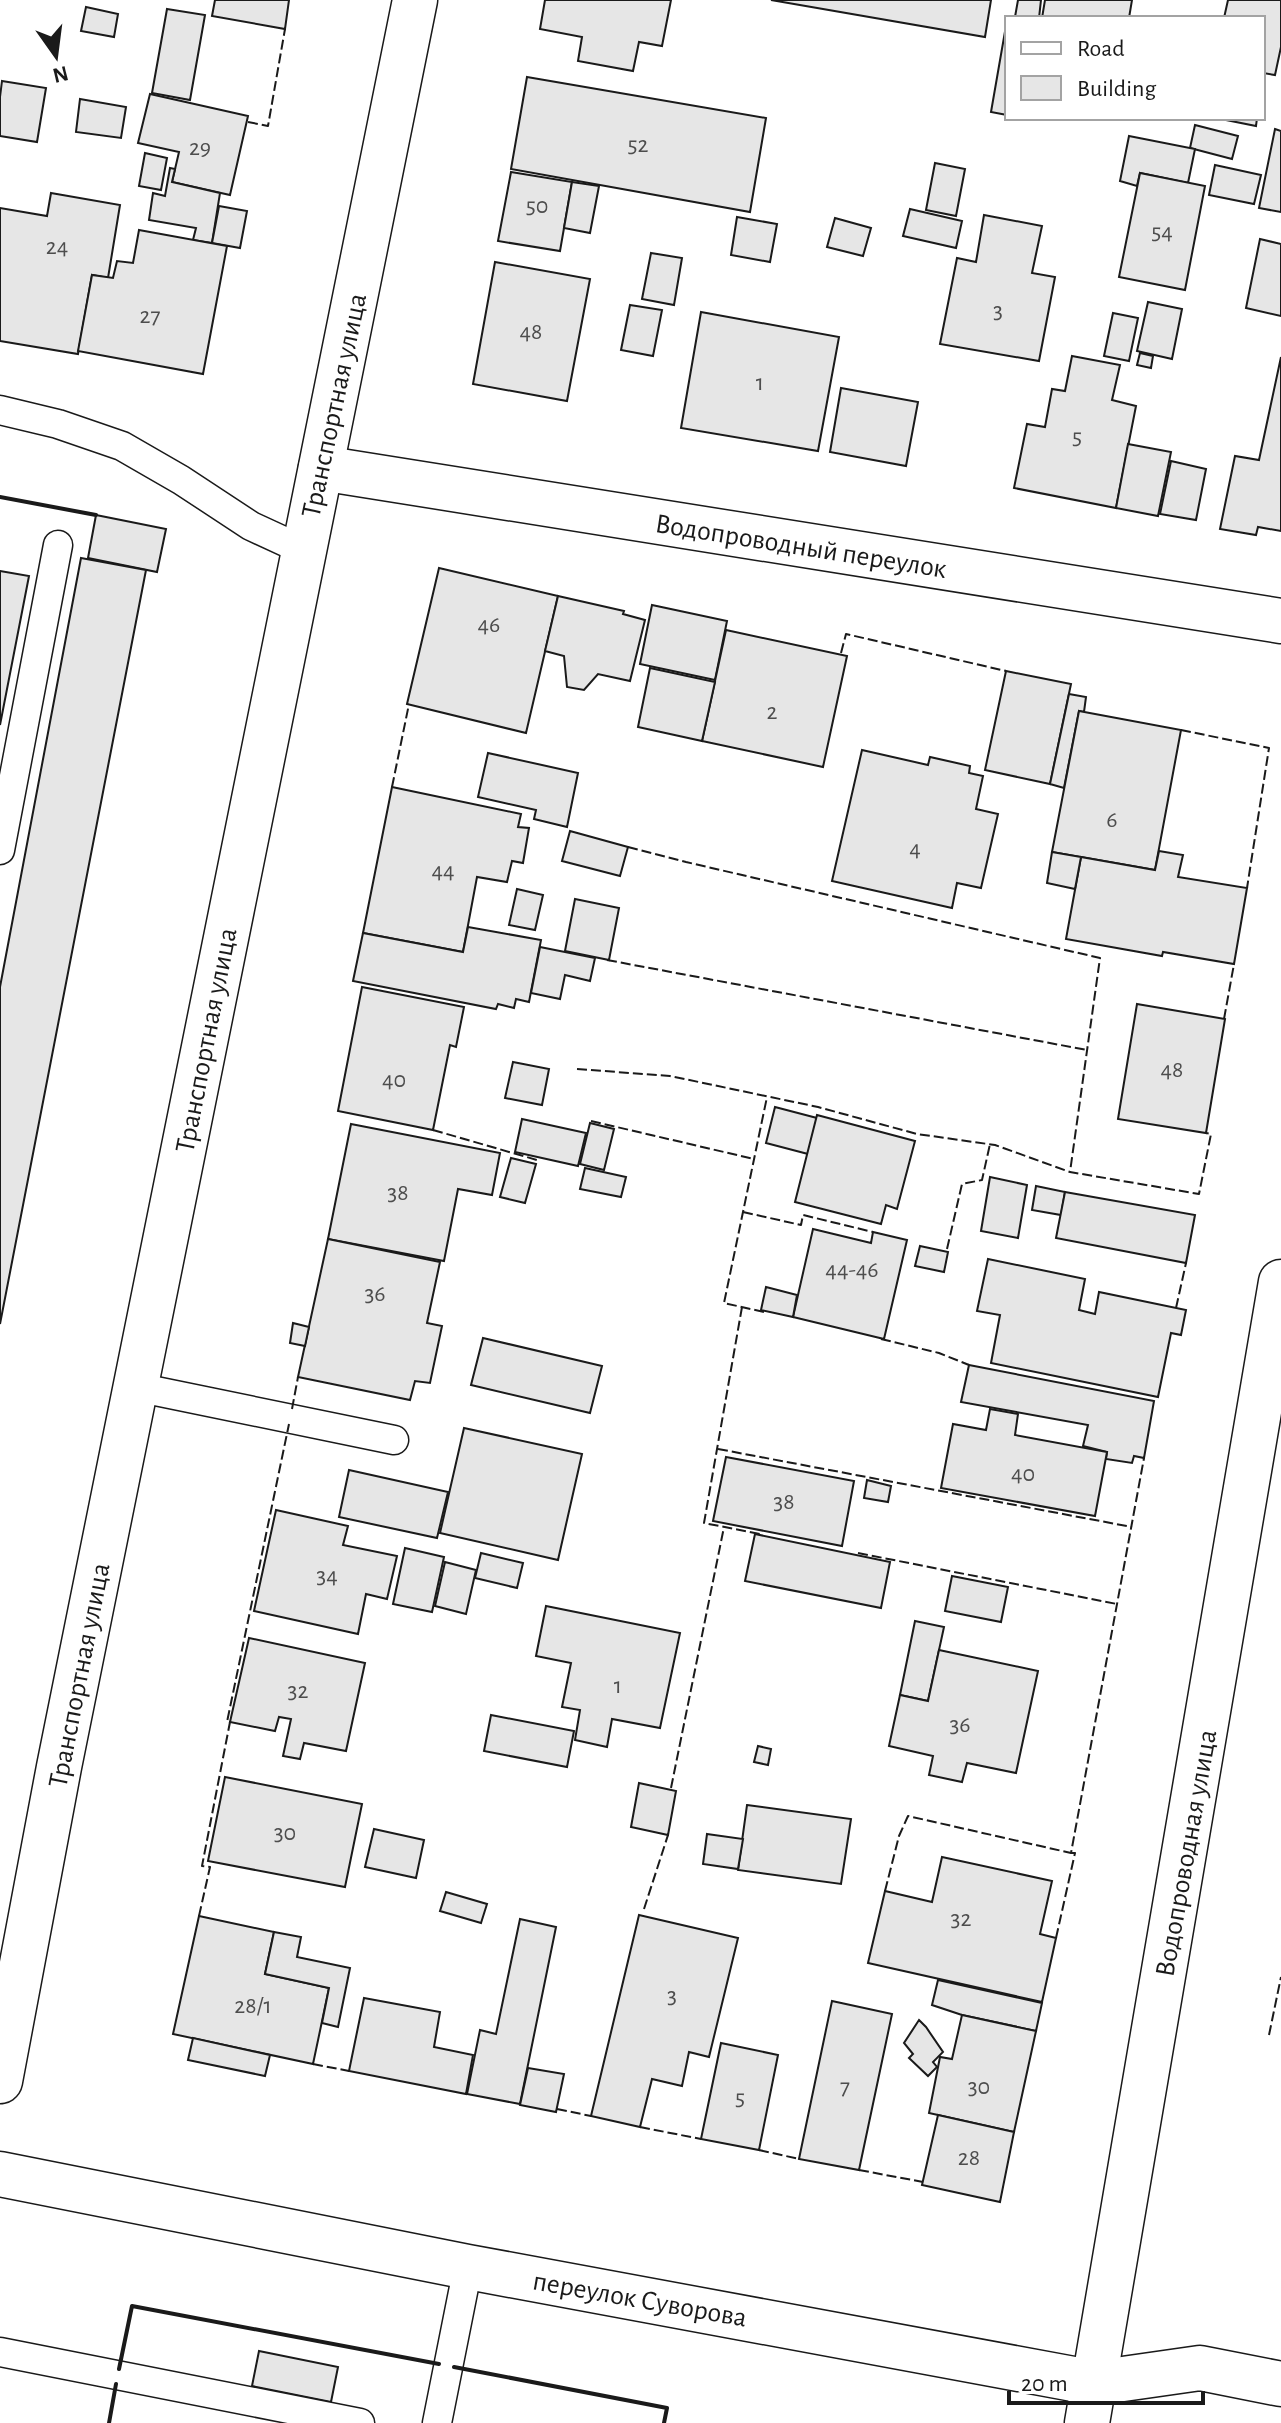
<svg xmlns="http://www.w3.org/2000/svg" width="1281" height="2423" font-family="'Alegreya Sans',sans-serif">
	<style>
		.building { fill: #e6e6e6; stroke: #1a1a1a; stroke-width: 2 }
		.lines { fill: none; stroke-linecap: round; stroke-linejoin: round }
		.lane-casing { stroke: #1a1a1a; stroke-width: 31 }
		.street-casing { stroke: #1a1a1a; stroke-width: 47 }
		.secondary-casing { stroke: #1a1a1a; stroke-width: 47 }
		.lane { stroke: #fff; stroke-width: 28 }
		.street { stroke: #fff; stroke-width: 44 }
		.secondary { stroke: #fff; stroke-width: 44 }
		.fence { stroke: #1a1a1a; stroke-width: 2; stroke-dasharray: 10 4; stroke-linecap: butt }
		.wall { stroke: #1a1a1a; stroke-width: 4 }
		.labels { text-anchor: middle; stroke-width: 6; stroke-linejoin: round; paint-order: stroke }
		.number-label { font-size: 24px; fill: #4d4d4d }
		.street-label { font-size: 28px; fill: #1a1a1a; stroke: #fff }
	</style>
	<rect width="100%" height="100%" fill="#fff"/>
	<g class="building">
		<polygon points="215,0 289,0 285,29 212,16"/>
		<polygon points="545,0 671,0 662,46 639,42 633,71 578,61 582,37 540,29"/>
		<polygon points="771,0 991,0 985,37"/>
		<polygon points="1018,0 1041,0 1039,18 1007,18 1008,16 1015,17"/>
		<polygon points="1045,0 1132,0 1129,18 1042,18"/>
		<polygon points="1228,0 1281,0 1281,47 1275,75 1263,73 1263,18 1224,18"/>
		<polygon points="86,7 118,14 114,37 81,31"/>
		<polygon points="167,9 205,15 190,100 152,93"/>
		<polygon points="1007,20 1007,115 991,112"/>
		<polygon points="527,77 766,118 750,212 511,169"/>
		<polygon points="2,81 46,88 37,142 0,136 0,97"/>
		<polygon points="150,94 248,116 230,195 172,182 179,152 138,143"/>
		<polygon points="80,99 126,107 121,138 76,132"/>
		<polygon points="1216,118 1257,118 1256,126"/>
		<polygon points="1195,125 1238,136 1232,159 1190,148"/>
		<polygon points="1275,129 1281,131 1281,212 1259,208"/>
		<polygon points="1129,136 1195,149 1188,183 1140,173 1137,186 1120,181"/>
		<polygon points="145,153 167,158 161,190 139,186"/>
		<polygon points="935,163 965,169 956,216 926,210"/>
		<polygon points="1215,165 1261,175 1254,204 1209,195"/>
		<polygon points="170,168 175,169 172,182 220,193 212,243 193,240 196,228 149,220 153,193 165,196"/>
		<polygon points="511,172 572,182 560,251 498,241"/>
		<polygon points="1140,173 1205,186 1185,290 1119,277"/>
		<polygon points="572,182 599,186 590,233 564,228"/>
		<polygon points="51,193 120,205 108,278 92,275 78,354 0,341 0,208 47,216"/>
		<polygon points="219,206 247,211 240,248 212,243"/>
		<polygon points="910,209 962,221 956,248 903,236"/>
		<polygon points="984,215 1042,226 1032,273 1055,277 1039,361 940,344 957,258 976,262"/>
		<polygon points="737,217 777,224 770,262 731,255"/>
		<polygon points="835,218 871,228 863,256 827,247"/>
		<polygon points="139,230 227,246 203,374 78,351 92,275 113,278 117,261 133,263"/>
		<polygon points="1260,239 1281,244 1281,316 1246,308"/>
		<polygon points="651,253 682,258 674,305 642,299"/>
		<polygon points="495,262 590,279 567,401 473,384"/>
		<polygon points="1148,302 1182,309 1172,359 1137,351"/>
		<polygon points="630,305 662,310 653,356 621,350"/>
		<polygon points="701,312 839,337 818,451 681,428"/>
		<polygon points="1113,313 1138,318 1129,361 1104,356"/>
		<polygon points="1140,353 1153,356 1151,368 1137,365"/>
		<polygon points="1072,356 1120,365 1112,400 1136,406 1116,508 1014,488 1027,424 1045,427 1052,389 1065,391"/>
		<polygon points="1281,357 1281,531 1258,527 1256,535 1220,529 1235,456 1259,460"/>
		<polygon points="841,388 918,402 906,466 830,452"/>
		<polygon points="1128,444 1171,452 1158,516 1116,508"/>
		<polygon points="1171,461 1206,469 1196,520 1160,514"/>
		<polygon points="96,515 166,529 157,572 88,558"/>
		<polygon points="81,558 146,570 0,1324 0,987"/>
		<polygon points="439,568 558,596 526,733 407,704"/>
		<polygon points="0,571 29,576 0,725"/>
		<polygon points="558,596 624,611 623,614 645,620 630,681 598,674 584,690 567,687 564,656 545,651"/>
		<polygon points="652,605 727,621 715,680 640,664"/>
		<polygon points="726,630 847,656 823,767 702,741"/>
		<polygon points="650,668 715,682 702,741 638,727"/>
		<polygon points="1006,671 1071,684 1050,784 985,770"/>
		<polygon points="1069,694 1086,697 1084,712 1079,711 1064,788 1050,784"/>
		<polygon points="1079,711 1181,730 1155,870 1052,852"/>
		<polygon points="862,750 928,765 930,757 970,766 969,773 983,776 976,809 998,814 981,888 957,883 952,908 832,881"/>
		<polygon points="488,753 578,773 567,827 534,819 536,810 478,797"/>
		<polygon points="392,787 521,814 518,827 529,828 523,863 512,861 507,882 477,877 463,952 363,933"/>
		<polygon points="570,831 628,847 620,876 562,861"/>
		<polygon points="1159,851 1183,855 1178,877 1247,888 1234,964 1163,952 1162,956 1066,939 1081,857 1155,870"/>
		<polygon points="1052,852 1081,857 1075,889 1047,883"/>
		<polygon points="517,889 543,895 535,930 509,925"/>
		<polygon points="575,899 619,908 609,960 565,951"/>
		<polygon points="468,927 541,940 529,1002 516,999 514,1008 498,1004 496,1009 353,981 363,933 463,952"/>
		<polygon points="540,947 595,958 590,981 565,975 560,999 531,993"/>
		<polygon points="362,987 464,1007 456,1047 450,1045 433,1130 338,1111"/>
		<polygon points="1137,1004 1225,1019 1206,1133 1118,1119"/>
		<polygon points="513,1062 549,1069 542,1105 505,1098"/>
		<polygon points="775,1107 817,1118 808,1154 766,1143"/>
		<polygon points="817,1115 915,1141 897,1209 886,1205 881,1224 795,1202"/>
		<polygon points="522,1119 586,1133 578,1166 515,1152"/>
		<polygon points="590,1123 614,1129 604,1170 580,1164"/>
		<polygon points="351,1124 500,1153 492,1195 458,1189 444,1261 328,1239"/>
		<polygon points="511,1158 536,1164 525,1203 500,1197"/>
		<polygon points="585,1168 626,1177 621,1197 580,1189"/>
		<polygon points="990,1177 1027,1185 1018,1238 981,1231"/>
		<polygon points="1036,1186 1065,1192 1061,1215 1032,1210"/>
		<polygon points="1065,1192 1195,1215 1186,1263 1056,1238"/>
		<polygon points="813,1229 871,1243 873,1232 907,1240 884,1339 793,1317"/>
		<polygon points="328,1239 440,1262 427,1323 442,1326 430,1383 415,1381 410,1400 298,1377"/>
		<polygon points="920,1246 948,1252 944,1272 915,1266"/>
		<polygon points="988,1259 1085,1279 1079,1310 1095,1314 1099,1292 1186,1310 1181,1335 1171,1333 1158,1397 991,1363 1000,1315 977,1311"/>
		<polygon points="766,1287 797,1295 793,1317 761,1310"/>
		<polygon points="293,1323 309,1327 305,1346 290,1343"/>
		<polygon points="483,1338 602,1366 590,1413 471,1385"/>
		<polygon points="969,1365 1154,1401 1144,1458 1134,1456 1132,1463 1106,1459 1107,1452 1083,1446 1088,1425 961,1402"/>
		<polygon points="990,1409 1018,1414 1015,1435 1107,1452 1095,1516 941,1488 953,1424 986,1430"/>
		<polygon points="464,1428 582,1454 558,1560 440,1533"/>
		<polygon points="726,1457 854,1481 842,1546 713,1521"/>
		<polygon points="349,1470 448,1492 437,1538 339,1517"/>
		<polygon points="867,1480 891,1486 888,1502 864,1498"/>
		<polygon points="276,1510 348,1526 343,1545 397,1556 387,1599 366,1594 358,1634 254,1611"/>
		<polygon points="755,1534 890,1562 881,1608 745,1581"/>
		<polygon points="405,1548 444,1557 432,1612 393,1604"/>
		<polygon points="481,1553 523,1563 517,1588 475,1578"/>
		<polygon points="445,1562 476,1570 466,1614 435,1606"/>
		<polygon points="952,1576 1008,1587 1001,1622 945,1611"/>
		<polygon points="546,1606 680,1633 660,1728 612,1719 607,1747 575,1740 580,1710 562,1707 571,1663 536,1656"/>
		<polygon points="915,1621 944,1627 928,1701 900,1695"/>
		<polygon points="249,1638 365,1663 346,1751 304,1743 300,1759 283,1756 291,1719 279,1717 275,1731 230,1722"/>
		<polygon points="939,1650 1038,1671 1016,1773 967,1763 962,1782 929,1775 933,1756 889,1746 900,1695 928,1701"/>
		<polygon points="491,1715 574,1731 567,1767 484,1751"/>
		<polygon points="758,1746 771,1749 768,1765 754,1762"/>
		<polygon points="225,1777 362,1804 345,1887 208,1861"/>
		<polygon points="639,1783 676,1791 668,1835 631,1827"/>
		<polygon points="747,1805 851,1819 841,1884 738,1870"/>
		<polygon points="374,1829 424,1840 416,1878 365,1867"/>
		<polygon points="707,1834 743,1839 738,1869 703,1864"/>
		<polygon points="942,1857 1052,1881 1040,1934 1056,1938 1042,2002 868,1963 885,1891 932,1902"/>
		<polygon points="446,1892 487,1904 481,1923 440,1911"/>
		<polygon points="639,1915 738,1938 709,2057 689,2052 682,2086 652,2079 640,2127 591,2116"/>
		<polygon points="199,1916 274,1932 265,1974 329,1988 313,2064 173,2034"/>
		<polygon points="520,1919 556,1927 520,2104 467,2094 480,2030 496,2034"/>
		<polygon points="274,1932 301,1937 297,1957 350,1968 338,2027 322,2023 329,1988 265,1974"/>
		<polygon points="938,1980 1042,2003 1036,2031 962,2015 932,2005"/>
		<polygon points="364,1998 440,2012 434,2047 473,2055 466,2094 349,2071"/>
		<polygon points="832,2001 892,2014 859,2170 799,2159"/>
		<polygon points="962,2015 1036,2031 1014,2132 929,2113 940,2057 952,2059"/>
		<polygon points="919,2020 926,2027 943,2052 933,2062 937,2067 928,2076 909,2058 913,2054 904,2043"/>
		<polygon points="193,2038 270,2055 265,2076 188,2060"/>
		<polygon points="721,2043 778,2055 759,2150 701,2139"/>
		<polygon points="528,2068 564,2074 556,2112 520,2105"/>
		<polygon points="938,2115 1014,2132 1000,2202 922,2185"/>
		<polygon points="259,2351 338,2367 331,2402 252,2386"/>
	</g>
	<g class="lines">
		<defs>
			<g id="lane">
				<polyline points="0,410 58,424 122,446 181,480 251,526 303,550"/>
				<polyline points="0,850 58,545"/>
				<polyline points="136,1387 394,1440"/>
				<polyline points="0,2352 360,2423"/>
				<polyline points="437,2423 468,2267"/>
			</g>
			<g id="street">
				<polyline points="321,468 1281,621"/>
				<polyline points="0,2174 468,2267 1095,2383 1200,2368 1281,2384"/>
				<polyline points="1087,2423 1281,1282"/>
			</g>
			<polyline id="secondary" points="0,2081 59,1767 415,0"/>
		</defs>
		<use href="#lane" class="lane-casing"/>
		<use href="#street" class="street-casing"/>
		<use href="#secondary" class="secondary-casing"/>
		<use href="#lane" class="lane"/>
		<use href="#street" class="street"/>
		<use href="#secondary" class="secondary"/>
		<g class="fence">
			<polyline points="248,122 268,126 285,29"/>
			<polyline points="841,653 846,634 1006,671"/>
			<polyline points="1181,730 1269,748 1247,888"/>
			<polyline points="392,787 409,704"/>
			<polyline points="628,847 686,862 1100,958 1070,1172"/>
			<polyline points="607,960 1087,1050"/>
			<polyline points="1224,1019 1234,964"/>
			<polyline points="577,1069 670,1076 818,1107 917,1134 995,1145 1070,1172 1199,1194 1211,1134 1206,1133"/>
			<polyline points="591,1121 754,1159"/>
			<polyline points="433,1130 537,1160"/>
			<polyline points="743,1212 801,1225 803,1215 873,1232"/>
			<polyline points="947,1249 962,1184 982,1180 990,1144"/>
			<polyline points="742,1307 704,1523 760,1534"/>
			<polyline points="1176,1308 1186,1263"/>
			<polyline points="764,1312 724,1303 767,1097"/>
			<polyline points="881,1339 939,1353 969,1365"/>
			<polyline points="292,1409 298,1377"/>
			<polyline points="718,1449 1132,1527"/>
			<polyline points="858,1553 1117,1604"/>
			<polyline points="671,1788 724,1527"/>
			<polyline points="885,1891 899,1836 908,1816 1071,1853"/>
			<polyline points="644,1909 668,1835"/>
			<polyline points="199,1916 210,1867 202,1866 230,1722 227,1722 289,1424"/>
			<polyline points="1056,1938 1075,1853 1071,1853 1144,1458"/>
			<polyline points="1269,2035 1281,1977"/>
			<polyline points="313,2064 349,2071"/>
			<polyline points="557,2109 591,2116"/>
			<polyline points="640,2127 701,2139"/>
			<polyline points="759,2150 799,2159"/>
			<polyline points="859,2170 923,2182"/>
		</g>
		<g class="wall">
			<polyline points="0,497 96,515"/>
			<polyline points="454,2367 667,2408 664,2423"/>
			<polyline points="119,2369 132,2306 439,2364"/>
			<polyline points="109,2423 116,2384"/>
		</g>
	</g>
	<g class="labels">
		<g class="number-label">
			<text x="638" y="152">52</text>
			<text x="200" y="155">29</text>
			<text x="537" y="213">50</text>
			<text x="1162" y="239">54</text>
			<text x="57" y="254">24</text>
			<text x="998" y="318">3</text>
			<text x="150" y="323">27</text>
			<text x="531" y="339">48</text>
			<text x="760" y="390">1</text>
			<text x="1077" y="444">5</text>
			<text x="489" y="632">46</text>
			<text x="772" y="719">2</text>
			<text x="1112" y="827">6</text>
			<text x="915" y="856">4</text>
			<text x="443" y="878">44</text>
			<text x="1172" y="1077">48</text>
			<text x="394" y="1087">40</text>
			<text x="398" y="1200">38</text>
			<text x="852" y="1277">44-46</text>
			<text x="375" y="1301">36</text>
			<text x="1023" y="1481">40</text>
			<text x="784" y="1509">38</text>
			<text x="327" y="1583">34</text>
			<text x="618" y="1693">1</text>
			<text x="298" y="1698">32</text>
			<text x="960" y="1732">36</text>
			<text x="285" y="1840">30</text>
			<text x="961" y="1926">32</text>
			<text x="672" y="2003">3</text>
			<text x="253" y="2013">28/1</text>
			<text x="845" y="2094">7</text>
			<text x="979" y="2094">30</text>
			<text x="740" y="2105">5</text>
			<text x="969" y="2165">28</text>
		</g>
		<g class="street-label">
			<text transform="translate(333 405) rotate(-78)" y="10">Транспортная улица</text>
			<text transform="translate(801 545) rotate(9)" y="10">Водопроводный переулок</text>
			<text transform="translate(205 1040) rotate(-79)" y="10">Транспортная улица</text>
			<text transform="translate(78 1675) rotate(-79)" y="10">Транспортная улица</text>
			<text transform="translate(1185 1853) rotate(-80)" y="10">Водопроводная улица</text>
			<text transform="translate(640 2298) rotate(10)" y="10">переулок Суворова</text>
		</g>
	</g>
	<rect x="1005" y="16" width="260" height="104" fill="#ffffff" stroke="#a3a3a3" stroke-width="2"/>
	<rect x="1021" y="42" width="40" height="12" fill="#ffffff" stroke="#a3a3a3" stroke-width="2"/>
	<text x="1077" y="56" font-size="24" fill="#1a1a1a">Road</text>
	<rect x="1021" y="76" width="40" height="24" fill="#e6e6e6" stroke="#a3a3a3" stroke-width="2"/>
	<text x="1077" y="96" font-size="24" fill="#1a1a1a">Building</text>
	<g transform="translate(56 56) rotate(166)" stroke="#ffffff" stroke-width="6" paint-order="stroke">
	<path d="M0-6L14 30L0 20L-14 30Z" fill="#1a1a1a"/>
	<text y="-12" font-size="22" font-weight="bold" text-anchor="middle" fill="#1a1a1a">N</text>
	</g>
	<path d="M1009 2391v12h194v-12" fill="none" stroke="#1a1a1a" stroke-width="4"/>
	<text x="1021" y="2391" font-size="24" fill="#1a1a1a" stroke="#ffffff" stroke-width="6" paint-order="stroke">20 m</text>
</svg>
